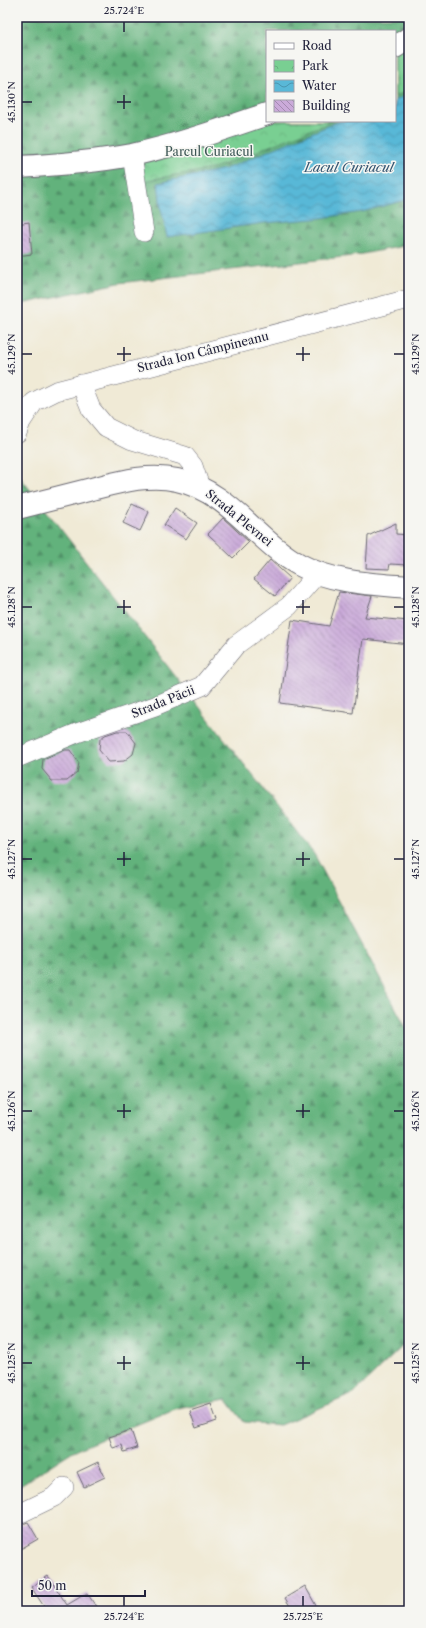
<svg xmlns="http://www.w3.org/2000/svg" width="426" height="1628" font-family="'Libre Caslon Text',serif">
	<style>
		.forest { fill: url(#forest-firs); stroke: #426a5c; fill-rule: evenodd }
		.park { fill: url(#park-crowns); stroke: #4e7866 }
		.water { fill: url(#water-waves); stroke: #3e6d89 }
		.building { fill: url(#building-back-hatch) }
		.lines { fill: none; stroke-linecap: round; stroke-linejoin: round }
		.minor-casing { stroke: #6a6871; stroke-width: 20 }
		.major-casing { stroke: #6a6871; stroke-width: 24 }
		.minor { stroke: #fff; stroke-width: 19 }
		.major { stroke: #fff; stroke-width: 22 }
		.ticks { fill: none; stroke: #22223b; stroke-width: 1.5 }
		.labels { text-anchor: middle; stroke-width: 3; stroke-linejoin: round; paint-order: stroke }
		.park-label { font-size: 12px; fill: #3c5655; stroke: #f6f6f2 }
		.street-label { font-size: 12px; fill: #22223b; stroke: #f6f6f2 }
		.water-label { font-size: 13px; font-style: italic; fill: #355672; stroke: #f6f6f2 }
		.neatline { fill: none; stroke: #22223b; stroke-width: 1.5 }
		.ticks-label { font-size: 10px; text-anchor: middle; fill: #22223b }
	</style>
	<defs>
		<pattern id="forest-firs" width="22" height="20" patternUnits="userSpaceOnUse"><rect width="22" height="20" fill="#62b27c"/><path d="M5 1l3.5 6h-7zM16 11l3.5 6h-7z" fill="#509067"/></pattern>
		<pattern id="park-crowns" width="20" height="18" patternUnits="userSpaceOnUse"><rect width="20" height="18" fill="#79cf92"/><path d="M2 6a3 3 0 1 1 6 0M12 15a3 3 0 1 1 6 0" fill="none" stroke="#68b17f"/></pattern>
		<pattern id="water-waves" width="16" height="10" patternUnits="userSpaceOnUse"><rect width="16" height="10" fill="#59b8d7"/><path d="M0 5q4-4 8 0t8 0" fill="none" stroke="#4995b0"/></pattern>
		<pattern id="building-back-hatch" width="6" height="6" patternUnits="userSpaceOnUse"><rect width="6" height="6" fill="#caaad9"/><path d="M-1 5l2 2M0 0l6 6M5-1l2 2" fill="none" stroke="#a48ab1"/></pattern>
	</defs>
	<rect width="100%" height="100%" fill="#f6f6f2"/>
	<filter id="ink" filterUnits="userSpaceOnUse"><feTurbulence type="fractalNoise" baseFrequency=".025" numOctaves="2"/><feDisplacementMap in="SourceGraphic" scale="8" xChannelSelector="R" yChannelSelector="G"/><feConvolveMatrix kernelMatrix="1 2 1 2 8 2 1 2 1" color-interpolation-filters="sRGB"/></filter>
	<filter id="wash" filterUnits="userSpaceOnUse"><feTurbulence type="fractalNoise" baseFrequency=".012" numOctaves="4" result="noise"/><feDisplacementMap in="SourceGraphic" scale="16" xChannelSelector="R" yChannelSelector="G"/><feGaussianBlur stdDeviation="0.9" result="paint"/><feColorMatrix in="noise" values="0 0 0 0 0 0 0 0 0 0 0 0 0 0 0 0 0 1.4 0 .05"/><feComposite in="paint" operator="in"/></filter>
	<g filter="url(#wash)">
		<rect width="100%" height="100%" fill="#f0ead6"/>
		<g class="forest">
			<path d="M 17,17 L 409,17 L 409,245 L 352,256 L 119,283 L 17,305 ZM 267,31 L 395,31 L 395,121 L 267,121 Z"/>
			<polygon points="17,473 314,854 409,1033 409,1340 353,1394 280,1425 244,1422 226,1399 177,1408 73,1451 17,1487"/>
		</g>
		<g class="park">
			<polygon points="409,38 409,91 395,96 395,47"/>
			<polygon points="267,121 333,121 212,169 136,182 132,155"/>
		</g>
		<polygon class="water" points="409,94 409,199 362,212 314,219 264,223 167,237 161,209 158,183 225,169 340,121 395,121 395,100"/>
		<g id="blocks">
			<g class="building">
				<polygon points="29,222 32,254 17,256 17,224"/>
				<polygon points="132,504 149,512 140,531 123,523"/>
				<polygon points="175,508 197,523 186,539 164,525"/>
				<polygon points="223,518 249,542 233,558 208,534"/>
				<polygon points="396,523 396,534 409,535 409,565 390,564 389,569 366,568 368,536"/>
				<polygon points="270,560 290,578 275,596 254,579"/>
				<polygon points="339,592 372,596 365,617 409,621 409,644 363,639 353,713 280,703 292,620 329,626"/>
				<polygon points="117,731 127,731 136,743 133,754 124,761 109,762 99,750 100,739 105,735"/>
				<polygon points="65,750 70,750 79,763 77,773 67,781 52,781 42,769 43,759"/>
				<polygon points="211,1404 217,1421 196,1428 190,1411"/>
				<polygon points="131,1430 137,1448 124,1452 122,1445 113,1448 109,1437"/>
				<polygon points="98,1462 105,1477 84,1487 77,1472"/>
				<polygon points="28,1522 38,1539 17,1551 17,1526"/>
				<polygon points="48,1576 67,1605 87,1593 99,1611 47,1611 31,1587"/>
				<polygon points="305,1586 319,1611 293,1611 285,1598"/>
			</g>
		</g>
	</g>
	<g filter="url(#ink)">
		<use href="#blocks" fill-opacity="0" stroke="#6a6871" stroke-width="1"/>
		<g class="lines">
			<defs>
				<g id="minor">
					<polyline points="132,155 144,232"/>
					<polyline points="81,384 91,409 106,427 132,440 185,456 193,466 200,487"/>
					<polyline points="17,433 21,422 34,402 56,391 409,299"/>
					<polyline points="17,758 77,733 155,706 202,686 236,645 289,606 317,574"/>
					<polyline points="17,1515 54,1497 64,1487"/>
				</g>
				<g id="major">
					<polyline points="395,47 409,38"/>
					<path d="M 17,167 C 56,165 94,162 132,155 C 178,145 223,129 267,114"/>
					<path d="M 17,508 C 41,502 64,496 88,490 C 116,483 147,473 177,480 C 229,491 256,541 300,565 C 333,583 373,584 409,587"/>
				</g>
			</defs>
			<use href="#minor" class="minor-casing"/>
			<use href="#major" class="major-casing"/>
			<use href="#minor" class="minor"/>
			<use href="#major" class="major"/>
		</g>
	</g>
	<path class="ticks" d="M 124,22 L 124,32M 124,95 L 124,109M 22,102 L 32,102M 117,102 L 131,102M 124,347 L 124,361M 303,347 L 303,361M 22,354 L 32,354M 117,354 L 131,354M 296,354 L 310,354M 394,354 L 404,354M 124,600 L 124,614M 303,600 L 303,614M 22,607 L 32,607M 117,607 L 131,607M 296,607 L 310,607M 394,607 L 404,607M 124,852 L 124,866M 303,852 L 303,866M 22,859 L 32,859M 117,859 L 131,859M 296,859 L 310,859M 394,859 L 404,859M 124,1104 L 124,1118M 303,1104 L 303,1118M 22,1111 L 32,1111M 117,1111 L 131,1111M 296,1111 L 310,1111M 394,1111 L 404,1111M 124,1356 L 124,1370M 303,1356 L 303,1370M 22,1363 L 32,1363M 117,1363 L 131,1363M 296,1363 L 310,1363M 394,1363 L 404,1363M 124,1596 L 124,1606M 303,1596 L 303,1606"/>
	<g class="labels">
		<g class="park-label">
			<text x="209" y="156">Parcul Curiacul</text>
		</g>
		<g class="street-label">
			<text transform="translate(203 352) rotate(-14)" y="4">Strada Ion Câmpineanu</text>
			<text transform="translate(239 518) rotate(39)" y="4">Strada Plevnei</text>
			<text transform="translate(163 702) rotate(-22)" y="4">Strada Păcii</text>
		</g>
		<g class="water-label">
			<text x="349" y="172">Lacul Curiacul</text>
		</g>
	</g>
	<rect width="426" height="1628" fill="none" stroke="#f6f6f2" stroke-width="44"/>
	<rect x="266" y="30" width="130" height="92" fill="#f6f6f2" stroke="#a1a1a9"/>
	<rect x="274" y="43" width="20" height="6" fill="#ffffff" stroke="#a1a1a9"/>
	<text x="302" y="50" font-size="12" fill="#22223b">Road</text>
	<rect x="274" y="60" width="20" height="12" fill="url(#park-crowns)" stroke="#a1a1a9"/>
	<text x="302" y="70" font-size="12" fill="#22223b">Park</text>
	<rect x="274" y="80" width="20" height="12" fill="url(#water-waves)" stroke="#a1a1a9"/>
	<text x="302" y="90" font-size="12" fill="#22223b">Water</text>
	<rect x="274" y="100" width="20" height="12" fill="url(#building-back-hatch)" stroke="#a1a1a9"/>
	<text x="302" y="110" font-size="12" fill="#22223b">Building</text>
	<path d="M32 1590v6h113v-6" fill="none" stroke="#22223b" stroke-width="2"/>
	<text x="38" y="1590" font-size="12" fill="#22223b" stroke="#f6f6f2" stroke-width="3" paint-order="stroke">50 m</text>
	<rect x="22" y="22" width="382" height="1584" class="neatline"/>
	<g class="ticks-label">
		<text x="124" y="14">25.724°E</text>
		<text transform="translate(11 102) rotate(-90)" y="4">45.130°N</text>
		<text transform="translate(11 354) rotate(-90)" y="4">45.129°N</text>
		<text transform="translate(415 354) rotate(-90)" y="4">45.129°N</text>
		<text transform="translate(11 607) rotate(-90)" y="4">45.128°N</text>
		<text transform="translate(415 607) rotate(-90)" y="4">45.128°N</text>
		<text transform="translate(11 859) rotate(-90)" y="4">45.127°N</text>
		<text transform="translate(415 859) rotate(-90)" y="4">45.127°N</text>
		<text transform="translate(11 1111) rotate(-90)" y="4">45.126°N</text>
		<text transform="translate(415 1111) rotate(-90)" y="4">45.126°N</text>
		<text transform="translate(11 1363) rotate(-90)" y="4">45.125°N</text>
		<text transform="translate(415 1363) rotate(-90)" y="4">45.125°N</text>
		<text x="124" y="1620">25.724°E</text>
		<text x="303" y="1620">25.725°E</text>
	</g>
</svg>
